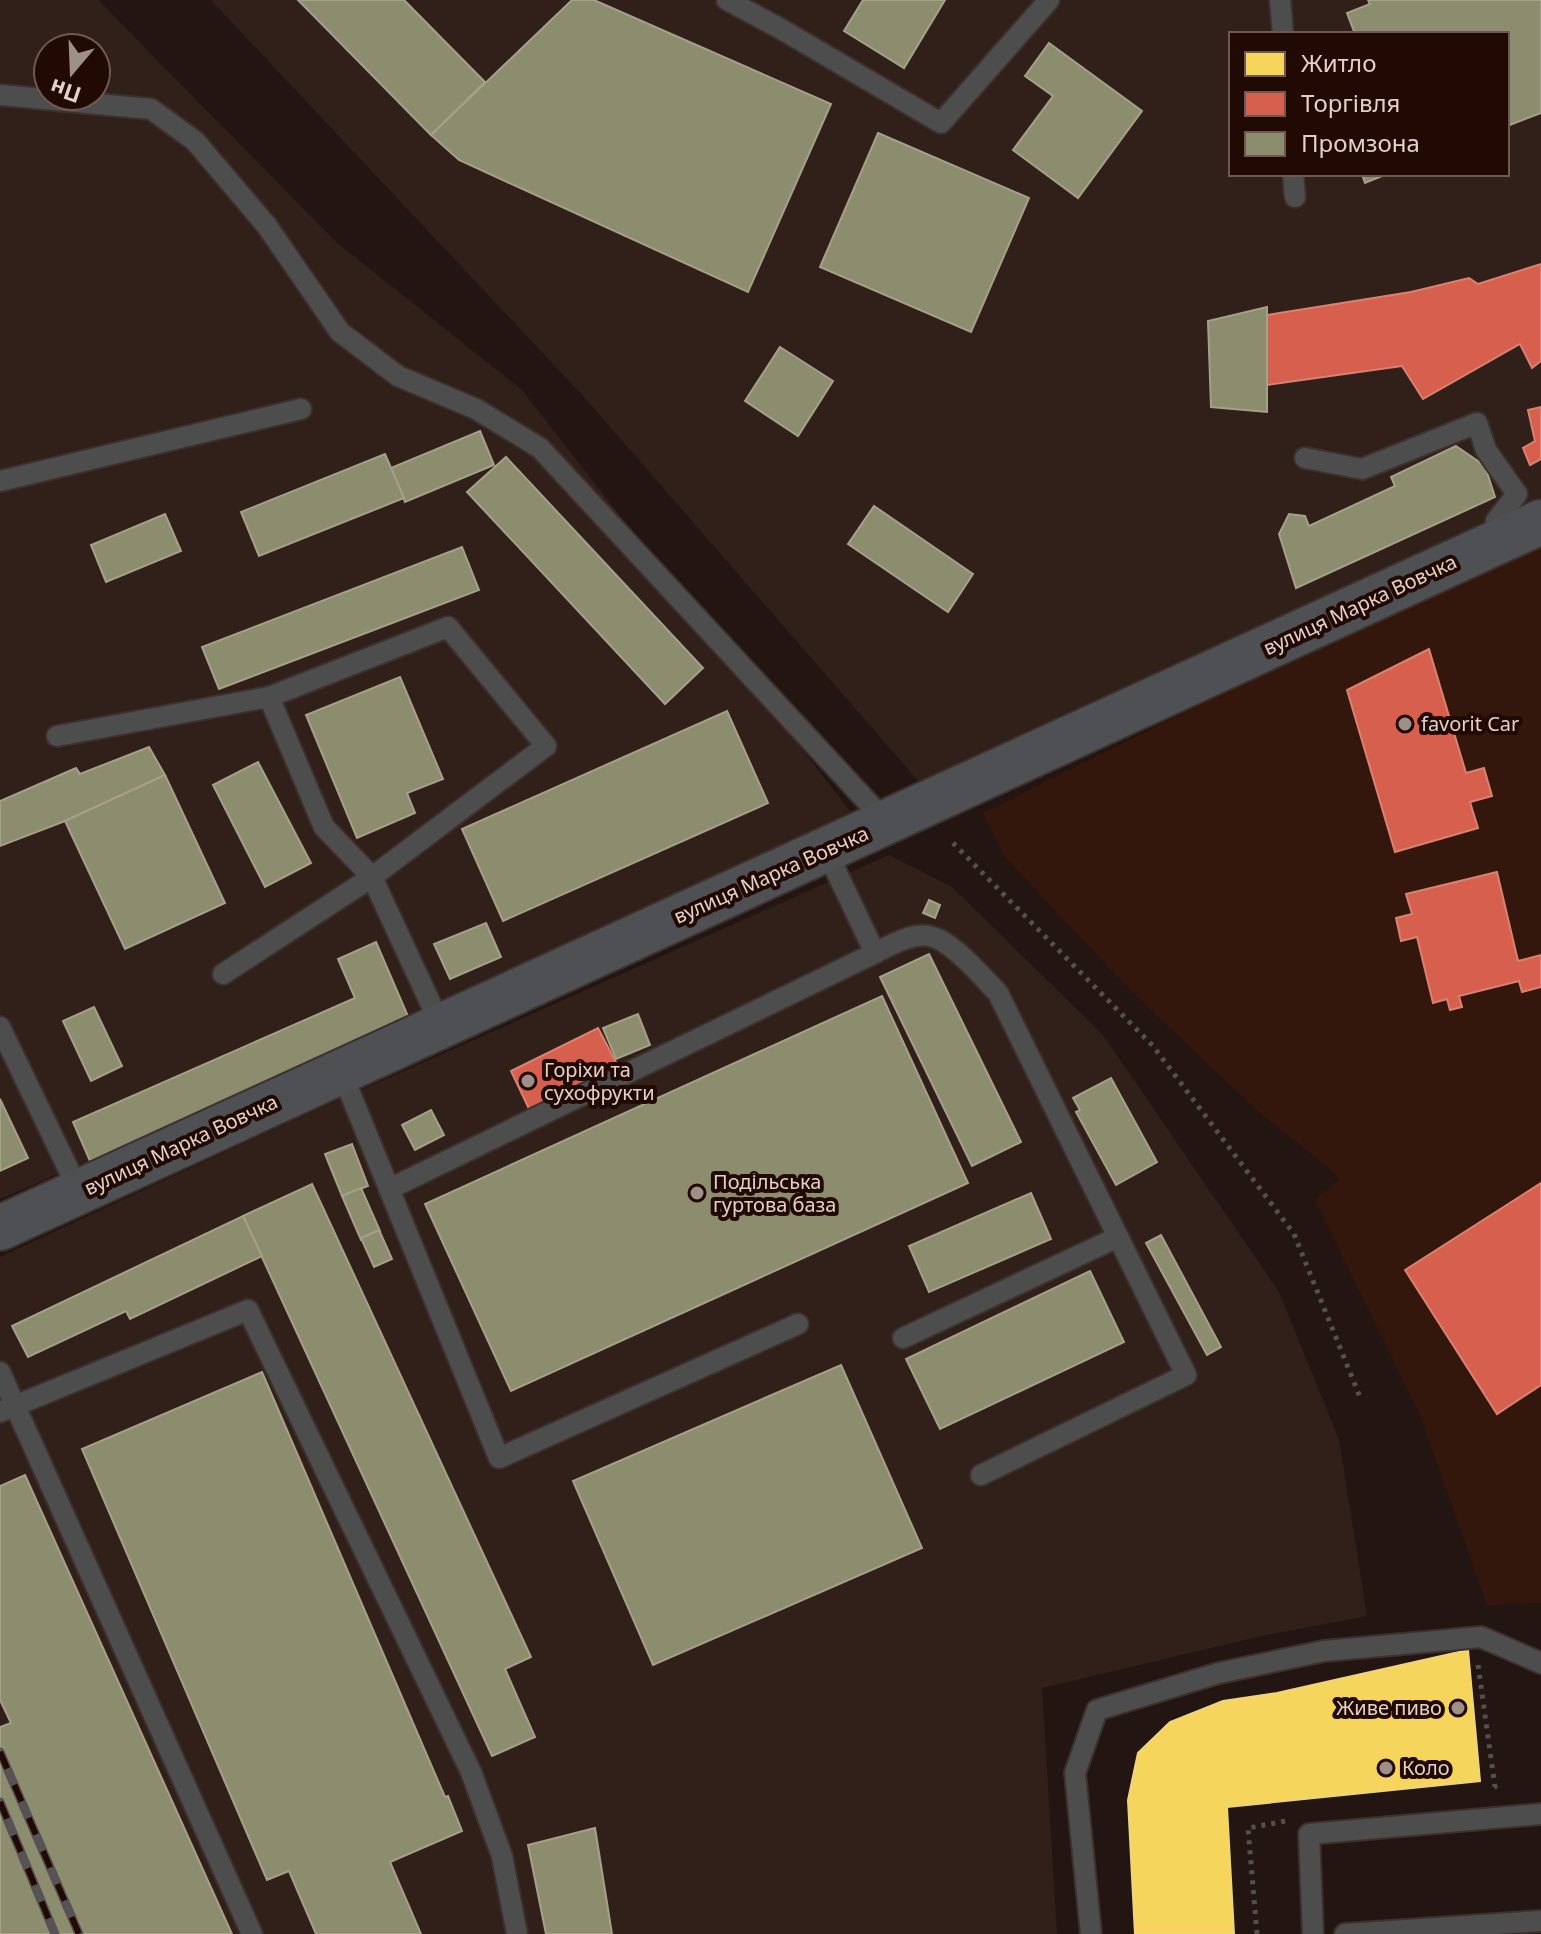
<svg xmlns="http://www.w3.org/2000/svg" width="1541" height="1934" font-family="'Noto Sans',sans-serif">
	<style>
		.built { fill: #34170c }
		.industrial { fill: #312019; fill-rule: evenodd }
		.homes { fill: #f6d55c; stroke: #f0d47d; stroke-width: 2 }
		.shops { fill: #d6604d; stroke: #da8272; stroke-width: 2 }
		.industry { fill: #8c8c6e; stroke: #a6a089; stroke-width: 2 }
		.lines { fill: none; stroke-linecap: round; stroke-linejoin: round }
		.service-casing { stroke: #3c312d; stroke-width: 24 }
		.secondary-casing { stroke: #3c312d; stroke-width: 48 }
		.path { stroke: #53504e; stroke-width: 5; stroke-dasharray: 4 6; stroke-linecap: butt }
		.service { stroke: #4d4d4e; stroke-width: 20 }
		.secondary { stroke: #4e5053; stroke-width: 44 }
		.rail-casing { stroke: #575253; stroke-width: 9 }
		.rail { stroke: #210a03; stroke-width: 6; stroke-dasharray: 18; stroke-linecap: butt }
		.poi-dot { fill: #9f8f89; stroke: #210a03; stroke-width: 3 }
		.labels { text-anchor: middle; stroke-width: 8; stroke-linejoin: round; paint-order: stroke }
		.street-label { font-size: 20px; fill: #e2d0c9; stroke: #210a03 }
		.poi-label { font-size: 20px; fill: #e2d0c9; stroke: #210a03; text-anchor: start }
	</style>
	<rect width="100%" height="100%" fill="#231612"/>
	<polygon class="built" points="1541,541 1541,1603 1487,1605 1420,1415 1315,1200 1339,1179 1329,1168 1260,1113 1133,993 1005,857 983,813 1415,598"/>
	<g class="industrial">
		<path d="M 0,0 L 98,0 L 336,242 L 522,390 L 857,820 L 410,1021 L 0,1199 ZM 48,48 L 96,48 L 96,96 L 48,96 Z"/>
		<path d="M 211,0 L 1541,0 L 1541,513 L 928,792 L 584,397 ZM 1231,34 L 1507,34 L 1507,174 L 1231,174 Z"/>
		<polygon points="889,855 952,887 1103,1035 1279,1292 1339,1440 1367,1616 1266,1635 1042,1688 1057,1934 0,1934 0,1257 285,1124"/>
	</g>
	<polygon class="homes" points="1468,1650 1480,1781 1227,1807 1234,1934 1135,1934 1128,1800 1138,1753 1170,1722 1223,1701 1277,1693"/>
	<g class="shops">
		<polygon points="1541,264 1541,361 1532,368 1520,344 1423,399 1402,366 1267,385 1267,315 1411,292 1469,278 1478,284"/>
		<polygon points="1541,407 1541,459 1530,465 1523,448 1535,441 1528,410"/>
		<polygon points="1429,649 1466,773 1484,768 1492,796 1470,802 1478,828 1395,852 1347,690"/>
		<polygon points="1497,872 1518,961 1541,955 1541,987 1522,992 1519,981 1459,996 1462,1007 1450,1010 1447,999 1433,1003 1417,937 1401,941 1396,918 1412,914 1406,894"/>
		<polygon points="598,1028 619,1068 530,1111 511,1071"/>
		<polygon points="1541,1183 1541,1385 1497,1414 1405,1270"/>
	</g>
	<g class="industry">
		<polygon points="298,0 404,0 485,82 431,135"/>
		<polygon points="572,0 594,0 831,104 748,292 459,160 431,135"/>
		<polygon points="863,0 945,0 904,68 844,31"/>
		<polygon points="1368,0 1541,0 1541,113 1507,126 1507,34 1355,34 1347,13 1370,4"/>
		<polygon points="1049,43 1142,111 1078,198 1013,150 1053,96 1025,76"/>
		<polygon points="878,133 1029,198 971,332 820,267"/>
		<polygon points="1362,174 1387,174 1365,183"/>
		<polygon points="1267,307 1267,412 1211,407 1208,321"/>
		<polygon points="780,347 833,381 798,436 745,401"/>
		<polygon points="480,431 494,465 405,502 391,468"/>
		<polygon points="1456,446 1485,466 1495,497 1296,588 1279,534 1289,514 1305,516 1309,526 1395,486 1391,477"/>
		<polygon points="385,454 404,498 259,556 241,512"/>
		<polygon points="506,457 703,668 665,704 467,492"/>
		<polygon points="874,506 973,574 948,612 848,544"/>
		<polygon points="165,514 181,551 106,582 91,545"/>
		<polygon points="462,547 479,590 219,689 202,647"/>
		<polygon points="400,677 443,779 407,793 415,813 357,838 306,715"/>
		<polygon points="727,711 768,803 503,921 462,829"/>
		<polygon points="149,747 165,775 65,821 0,846 0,801 76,768 80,774"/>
		<polygon points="258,762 311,863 265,887 213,785"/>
		<polygon points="165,775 225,903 125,949 65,821"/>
		<polygon points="929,900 940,905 935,918 923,913"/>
		<polygon points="486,923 501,957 450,979 434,944"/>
		<polygon points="376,942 410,1021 90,1161 73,1122 355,998 338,959"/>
		<polygon points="929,954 1021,1142 972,1166 880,977"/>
		<polygon points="882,996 968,1183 511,1391 425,1204"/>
		<polygon points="94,1007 122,1066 91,1081 63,1021"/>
		<polygon points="638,1014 650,1045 616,1059 603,1028"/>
		<polygon points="1111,1078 1157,1162 1116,1185 1076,1112 1080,1110 1073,1098"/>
		<polygon points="0,1099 28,1158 0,1171"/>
		<polygon points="431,1110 444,1135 415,1150 402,1125"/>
		<polygon points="352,1144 368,1186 342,1196 325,1154"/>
		<polygon points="312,1184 531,1657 505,1669 535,1737 492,1756 243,1216"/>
		<polygon points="361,1188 380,1231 361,1240 342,1196"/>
		<polygon points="1031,1193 1051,1239 929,1292 909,1246"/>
		<polygon points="243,1216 262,1256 130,1319 126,1311 28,1357 12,1326"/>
		<polygon points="379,1230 392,1259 374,1267 361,1238"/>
		<polygon points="1161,1235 1221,1347 1207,1355 1146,1243"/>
		<polygon points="1090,1271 1124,1342 940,1429 906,1359"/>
		<polygon points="841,1365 922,1548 653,1665 573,1481"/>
		<polygon points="262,1372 445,1797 448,1796 462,1831 390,1862 421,1934 316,1934 289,1871 267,1880 82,1449"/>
		<polygon points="25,1475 232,1934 0,1934 0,1727 11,1723 0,1700 0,1486"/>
		<polygon points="595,1828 612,1934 546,1934 528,1845"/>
	</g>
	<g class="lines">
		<defs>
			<g id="service">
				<polyline points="727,0 781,29 941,123 1049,0"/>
				<polyline points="1280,0 1283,34"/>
				<polyline points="0,95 151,109 195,141 267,226 340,332 398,376 476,409 540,448 887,823"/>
				<polyline points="1293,174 1295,197"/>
				<polyline points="1305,458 1362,469 1477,423 1486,450 1517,494 1496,521 1504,539"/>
				<polyline points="0,481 301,409"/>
				<polyline points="269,697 324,827 372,877 441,1026"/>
				<polyline points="57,736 269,697 448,627 546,746 372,877 223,974"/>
				<path d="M 826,850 L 875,953 C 891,945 911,933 929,936 C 952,940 982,977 998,993 L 1186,1375 L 981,1475"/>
				<polyline points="0,1027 79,1191"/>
				<polyline points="341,1071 499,1458 798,1324"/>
				<polyline points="389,1189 875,953"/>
				<polyline points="903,1338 1118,1237"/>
				<polyline points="0,1372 252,1934"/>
				<polyline points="0,1412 248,1310 471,1772 502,1856 517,1934"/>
				<polyline points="1091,1934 1075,1773 1097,1710 1219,1673 1324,1651 1481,1637 1541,1663"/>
				<polyline points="1313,1934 1309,1834 1541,1814"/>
				<polyline points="1345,1934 1541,1921"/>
			</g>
			<polyline id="secondary" points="0,1228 1541,522"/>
		</defs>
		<use href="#service" class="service-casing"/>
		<use href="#secondary" class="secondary-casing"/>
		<g class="path">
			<polyline points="953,843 1153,1046 1294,1234 1360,1397"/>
			<polyline points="1478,1665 1495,1787 1493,1788"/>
			<polyline points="1257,1934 1248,1828 1286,1821"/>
		</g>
		<use href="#service" class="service"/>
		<use href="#secondary" class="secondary"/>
		<defs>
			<g id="rail">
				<polyline points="0,1752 79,1934"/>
				<polyline points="0,1802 55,1934"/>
			</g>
		</defs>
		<use href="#rail" class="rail-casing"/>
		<use href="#rail" class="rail"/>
	</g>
	<g class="poi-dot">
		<circle cx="1405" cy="724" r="8"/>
		<circle cx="528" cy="1081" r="8"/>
		<circle cx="697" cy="1193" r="8"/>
		<circle cx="1458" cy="1708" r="8"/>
		<circle cx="1386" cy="1768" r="8"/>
	</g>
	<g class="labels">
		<g class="street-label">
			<text transform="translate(1360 605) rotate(-25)" y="7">вулиця Марка Вовчка</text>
			<text transform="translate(771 875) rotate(-24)" y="7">вулиця Марка Вовчка</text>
			<text transform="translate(181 1145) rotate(-25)" y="7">вулиця Марка Вовчка</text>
		</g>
		<g class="poi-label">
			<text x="1421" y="731">favorit Car</text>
			<text x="544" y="1077">Горіхи та<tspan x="544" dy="23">сухофрукти</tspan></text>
			<text x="713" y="1189">Подільська<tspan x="713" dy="23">гуртова база</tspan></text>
			<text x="1442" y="1715" text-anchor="end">Живе пиво</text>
			<text x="1402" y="1775">Коло</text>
		</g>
	</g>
	<rect x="1229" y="32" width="280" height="144" fill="#210a03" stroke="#6e5952" stroke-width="2"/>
	<rect x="1245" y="52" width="40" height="24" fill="#f6d55c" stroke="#6e5952" stroke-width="2"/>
	<text x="1301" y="72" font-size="24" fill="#e2d0c9">Житло</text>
	<rect x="1245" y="92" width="40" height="24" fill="#d6604d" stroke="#6e5952" stroke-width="2"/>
	<text x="1301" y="112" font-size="24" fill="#e2d0c9">Торгівля</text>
	<rect x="1245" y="132" width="40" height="24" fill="#8c8c6e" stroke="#6e5952" stroke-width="2"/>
	<text x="1301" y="152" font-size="24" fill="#e2d0c9">Промзона</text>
	<g transform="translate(72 72) rotate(199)"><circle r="38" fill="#210a03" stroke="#6e5952" stroke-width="2"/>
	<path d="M0-6L14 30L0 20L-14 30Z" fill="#9f8f89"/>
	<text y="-12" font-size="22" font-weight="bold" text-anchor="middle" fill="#e2d0c9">Пн</text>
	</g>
</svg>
